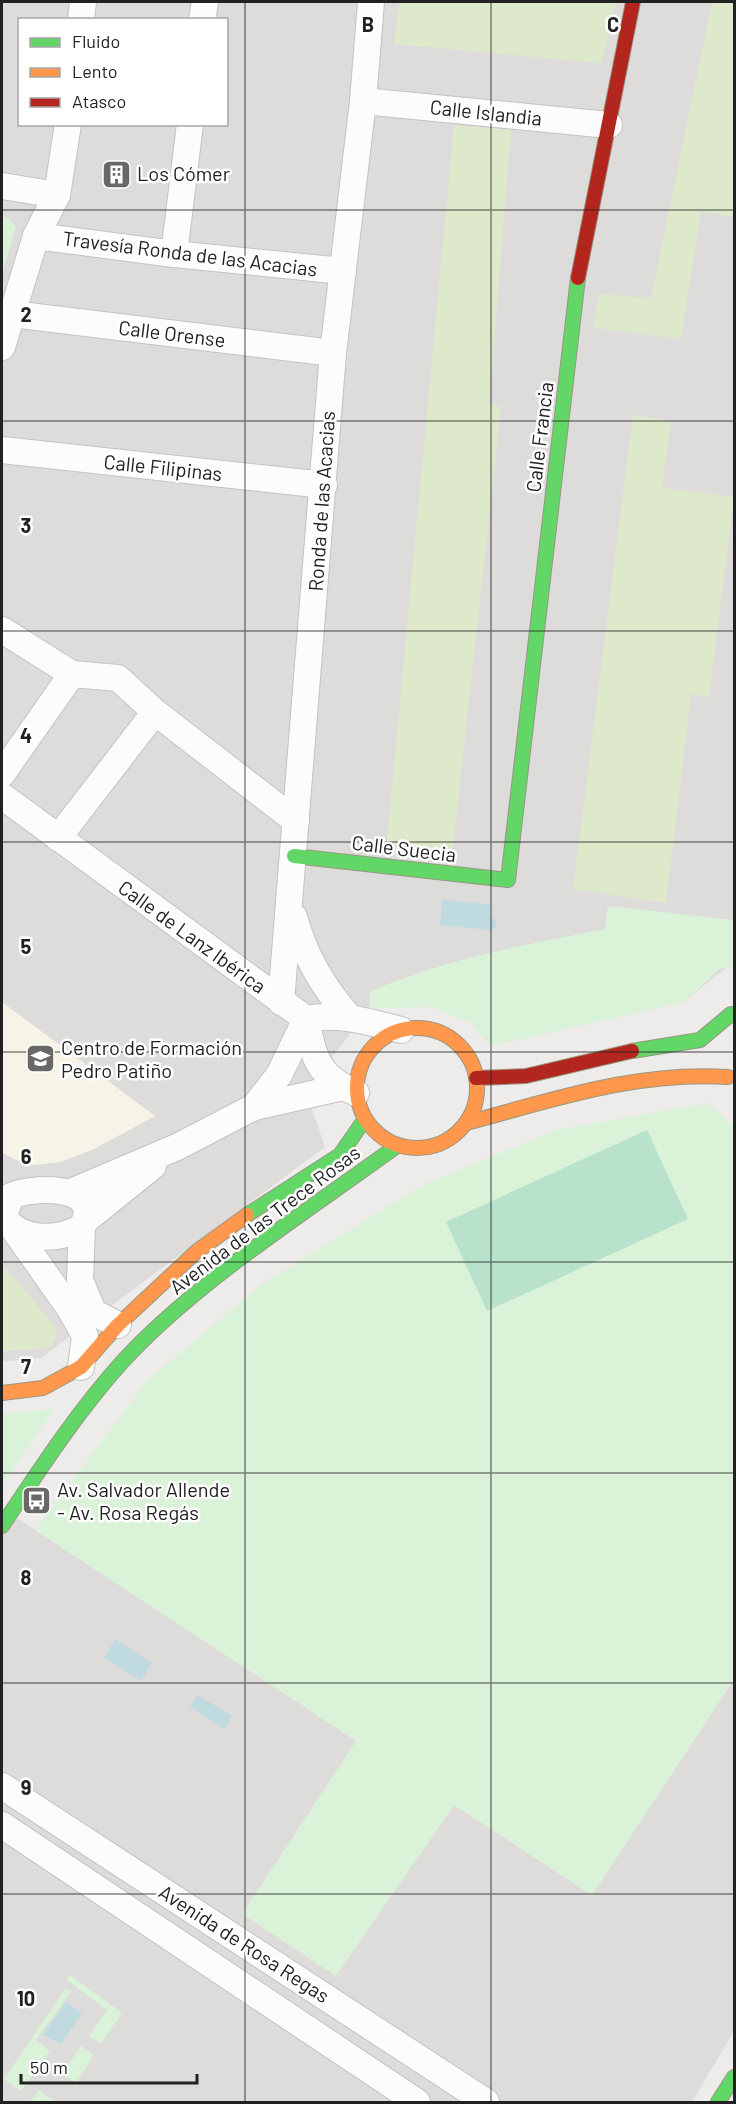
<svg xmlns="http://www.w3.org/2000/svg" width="736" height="2104" font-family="Barlow,sans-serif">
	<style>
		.residential { fill: #dedcdb; fill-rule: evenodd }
		.education { fill: #f6f4e7 }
		.grass { fill: #dee9cb }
		.park { fill: #daf2d8 }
		.pitch { fill: #b8e2cc }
		.water { fill: #c0dbe0 }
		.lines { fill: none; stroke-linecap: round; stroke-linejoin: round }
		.street-casing { stroke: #c4c3c2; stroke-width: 28 }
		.fast-casing { stroke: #989783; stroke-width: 16 }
		.slow-casing { stroke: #989783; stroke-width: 16 }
		.jam-casing { stroke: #989783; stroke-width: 16 }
		.street { stroke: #fcfcfc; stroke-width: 26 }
		.fast { stroke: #63d668; stroke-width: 14 }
		.slow { stroke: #ff974d; stroke-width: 14 }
		.jam { stroke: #b3261e; stroke-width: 14 }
		.grid { fill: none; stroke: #212121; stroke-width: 1.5; stroke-opacity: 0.55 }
		.labels { text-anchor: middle; stroke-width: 5; stroke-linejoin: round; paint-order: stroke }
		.street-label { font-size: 20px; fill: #212121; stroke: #fff }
		.poi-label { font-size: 20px; fill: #212121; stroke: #fff; text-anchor: start }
		.grid-label { font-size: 20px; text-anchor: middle; font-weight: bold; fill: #212121; stroke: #fff; stroke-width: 5; stroke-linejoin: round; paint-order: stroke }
	</style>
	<rect width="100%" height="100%" fill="#eeecea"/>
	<g class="residential">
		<path d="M 2,2 L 734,2 L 734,961 L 684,1002 L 490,1046 L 471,1023 L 433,1007 L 370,1008 L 306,1091 L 325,1147 L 41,1358 L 2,1362 ZM 20,20 L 226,20 L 226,124 L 20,124 Z"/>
		<polygon points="2,1508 592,1895 734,1679 734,2031 692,2102 2,2102"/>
	</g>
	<polygon class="education" points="2,1002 155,1116 94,1149 61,1162 34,1165 16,1160 2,1153"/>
	<g class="grass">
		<polygon points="399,2 616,2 601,63 394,44"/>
		<polygon points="712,2 734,2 734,217 701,211 681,339 594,328 599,294 651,298"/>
		<polygon points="454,125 511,130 489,405 501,407 452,856 386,851"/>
		<polygon points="633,415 671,421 662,488 734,497 709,697 691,694 666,903 573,889"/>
		<polygon points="2,1263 57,1329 56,1337 49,1348 2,1351"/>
	</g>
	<g class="park">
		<polygon points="2,214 16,226 2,274"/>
		<path d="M 608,906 L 733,920 L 734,967 L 721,968 L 684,1002 L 490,1046 L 471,1023 L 433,1007 L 370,1008 L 369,992 C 445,959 524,945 605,929 Z"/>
		<polygon points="708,1103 734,1127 734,1679 592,1895 454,1805 336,1976 242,1914 356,1741 35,1530 146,1382 262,1284 425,1184 557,1130"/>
		<polygon points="54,1409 2,1486 2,1414"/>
		<polygon points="70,1975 122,2013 101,2044 89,2036 107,2010 67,1980"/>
		<polygon points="66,1988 72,1991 36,2040 50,2051 21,2091 4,2079"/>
		<polygon points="81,2046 94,2055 76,2083 62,2074"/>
		<polygon points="39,2090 55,2102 30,2102"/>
	</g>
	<polygon class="pitch" points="647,1130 688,1219 487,1311 446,1222"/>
	<g class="water">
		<polygon points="442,900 490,904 490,913 497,922 495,928 488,930 440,925"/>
		<polygon points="115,1639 152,1663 141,1681 104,1658"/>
		<polygon points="198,1695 232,1716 224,1729 190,1707"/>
		<polygon points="66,2002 82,2013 61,2044 43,2035"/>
	</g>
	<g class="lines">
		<defs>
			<g id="street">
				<polyline points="81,20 83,2"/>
				<polyline points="202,20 205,2"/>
				<polyline points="363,101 609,125"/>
				<polyline points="2,186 57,195"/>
				<polyline points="36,236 174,254 343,271"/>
				<polyline points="174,254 190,124"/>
				<polyline points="12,314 333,353"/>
				<polyline points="2,347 36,236 57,195 68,124"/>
				<polyline points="2,450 324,485"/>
				<polyline points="2,630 72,674 118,678 155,712 296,821"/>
				<polyline points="2,774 72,674"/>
				<path d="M 2,796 L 306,1019 C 314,1058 317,1076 356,1093"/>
				<polyline points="58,838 155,712"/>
				<path d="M 294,917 C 305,957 323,987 350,1018"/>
				<polyline points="281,1002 333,353 363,101 371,2"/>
				<path d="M 306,1019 C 338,1012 369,1022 401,1030"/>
				<polyline points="254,1107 279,1075 306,1019"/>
				<polyline points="71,1192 177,1147 254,1107 343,1087"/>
				<path d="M 2,1215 C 19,1241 56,1242 82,1227 C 105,1184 33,1186 11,1196 L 3,1217"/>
				<polyline points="86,1220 153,1166"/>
				<polyline points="82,1227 80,1280 93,1312 118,1325"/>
				<polyline points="15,1231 70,1309 85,1336 81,1367"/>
				<polyline points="2,1786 486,2102"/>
				<polyline points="2,1825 417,2102"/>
			</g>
			<g id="fast">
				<polyline points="294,856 508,880 578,278"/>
				<polyline points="632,1051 700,1040 731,1014"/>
				<polyline points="247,1215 340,1155 365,1119"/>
				<path d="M 2,1526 C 40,1469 77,1412 123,1361 C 198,1280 308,1211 398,1145"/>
				<polyline points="718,2102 734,2077"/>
			</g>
			<g id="slow">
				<circle cx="417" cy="1088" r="60"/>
				<path d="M 466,1123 C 553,1100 636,1071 728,1077"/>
				<polyline points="2,1393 43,1388 81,1367 118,1325 196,1252 247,1215"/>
			</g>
			<g id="jam">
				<polyline points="578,278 633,2"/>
				<polyline points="476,1078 526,1076 632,1051"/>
			</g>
		</defs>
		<use href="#street" class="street-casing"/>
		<use href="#fast" class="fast-casing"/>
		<use href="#slow" class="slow-casing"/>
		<use href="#jam" class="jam-casing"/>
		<use href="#street" class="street"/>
		<use href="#fast" class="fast"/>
		<use href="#slow" class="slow"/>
		<use href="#jam" class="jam"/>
	</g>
	<path class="grid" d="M 245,2 L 245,2102M 491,2 L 491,2102M 2,210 L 734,210M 2,421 L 734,421M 2,631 L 734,631M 2,842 L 734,842M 2,1052 L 734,1052M 2,1262 L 734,1262M 2,1473 L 734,1473M 2,1683 L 734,1683M 2,1894 L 734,1894"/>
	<defs>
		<symbol id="building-square" viewBox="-11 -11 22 22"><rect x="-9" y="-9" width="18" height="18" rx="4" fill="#696867" stroke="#fff"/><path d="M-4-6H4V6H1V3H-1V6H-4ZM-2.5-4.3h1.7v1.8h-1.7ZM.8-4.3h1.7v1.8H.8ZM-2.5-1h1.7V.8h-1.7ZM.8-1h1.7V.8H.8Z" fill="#fff"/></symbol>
		<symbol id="school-square" viewBox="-11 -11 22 22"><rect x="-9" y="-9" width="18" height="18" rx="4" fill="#696867" stroke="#fff"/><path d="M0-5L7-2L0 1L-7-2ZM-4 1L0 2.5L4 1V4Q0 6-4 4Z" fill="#fff"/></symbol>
		<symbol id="bus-square" viewBox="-11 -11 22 22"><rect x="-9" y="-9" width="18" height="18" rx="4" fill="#696867" stroke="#fff"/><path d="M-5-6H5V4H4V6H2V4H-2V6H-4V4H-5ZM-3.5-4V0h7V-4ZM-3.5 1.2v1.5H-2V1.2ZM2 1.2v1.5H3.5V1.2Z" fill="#fff"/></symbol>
	</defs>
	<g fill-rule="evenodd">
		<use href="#building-square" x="100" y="158" width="33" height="33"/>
		<use href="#school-square" x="24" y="1042" width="33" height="33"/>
		<use href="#bus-square" x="20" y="1484" width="33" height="33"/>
	</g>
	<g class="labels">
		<g class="street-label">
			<text transform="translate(486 113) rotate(6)" y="7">Calle Islandia</text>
			<text transform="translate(190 254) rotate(7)" y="7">Travesía Ronda de las Acacias</text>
			<text transform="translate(172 334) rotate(7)" y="7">Calle Orense</text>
			<text transform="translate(540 437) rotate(-83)" y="7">Calle Francia</text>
			<text transform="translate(163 468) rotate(6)" y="7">Calle Filipinas</text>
			<text transform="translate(322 501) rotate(-86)" y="7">Ronda de las Acacias</text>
			<text transform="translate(404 849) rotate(7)" y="7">Calle Suecia</text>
			<text transform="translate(192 937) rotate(36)" y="7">Calle de Lanz Ibérica</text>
			<text transform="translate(265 1220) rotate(-37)" y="7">Avenida de las Trece Rosas</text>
			<text transform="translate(244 1944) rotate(33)" y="7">Avenida de Rosa Regas</text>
		</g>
		<g class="poi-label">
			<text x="137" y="181">Los Cómer</text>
			<text x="61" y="1055">Centro de Formación<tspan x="61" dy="23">Pedro Patiño</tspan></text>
			<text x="57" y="1497">Av. Salvador Allende<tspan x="57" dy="23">- Av. Rosa Regás</tspan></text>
		</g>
	</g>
	<g class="grid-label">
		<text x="368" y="32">B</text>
		<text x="613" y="32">C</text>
		<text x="26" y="322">2</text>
		<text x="26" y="533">3</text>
		<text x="26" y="743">4</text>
		<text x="26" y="954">5</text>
		<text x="26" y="1164">6</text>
		<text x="26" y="1374">7</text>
		<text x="26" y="1585">8</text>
		<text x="26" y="1795">9</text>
		<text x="26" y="2006">10</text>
	</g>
	<rect width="736" height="2104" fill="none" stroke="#212121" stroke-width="6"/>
	<rect x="18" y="18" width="210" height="108" fill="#ffffff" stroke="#a6a6a6" stroke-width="1.5"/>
	<rect x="30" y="38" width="30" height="9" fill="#63d668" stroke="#a6a6a6" stroke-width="1.5"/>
	<text x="72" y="48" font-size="18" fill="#212121">Fluido</text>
	<rect x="30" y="68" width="30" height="9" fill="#ff974d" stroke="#a6a6a6" stroke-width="1.5"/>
	<text x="72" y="78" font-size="18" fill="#212121">Lento</text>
	<rect x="30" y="98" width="30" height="9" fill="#b3261e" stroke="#a6a6a6" stroke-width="1.5"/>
	<text x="72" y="108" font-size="18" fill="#212121">Atasco</text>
	<path d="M21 2074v9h176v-9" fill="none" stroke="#212121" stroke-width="3"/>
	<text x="30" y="2074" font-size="18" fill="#212121" stroke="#ffffff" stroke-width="4.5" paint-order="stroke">50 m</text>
</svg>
